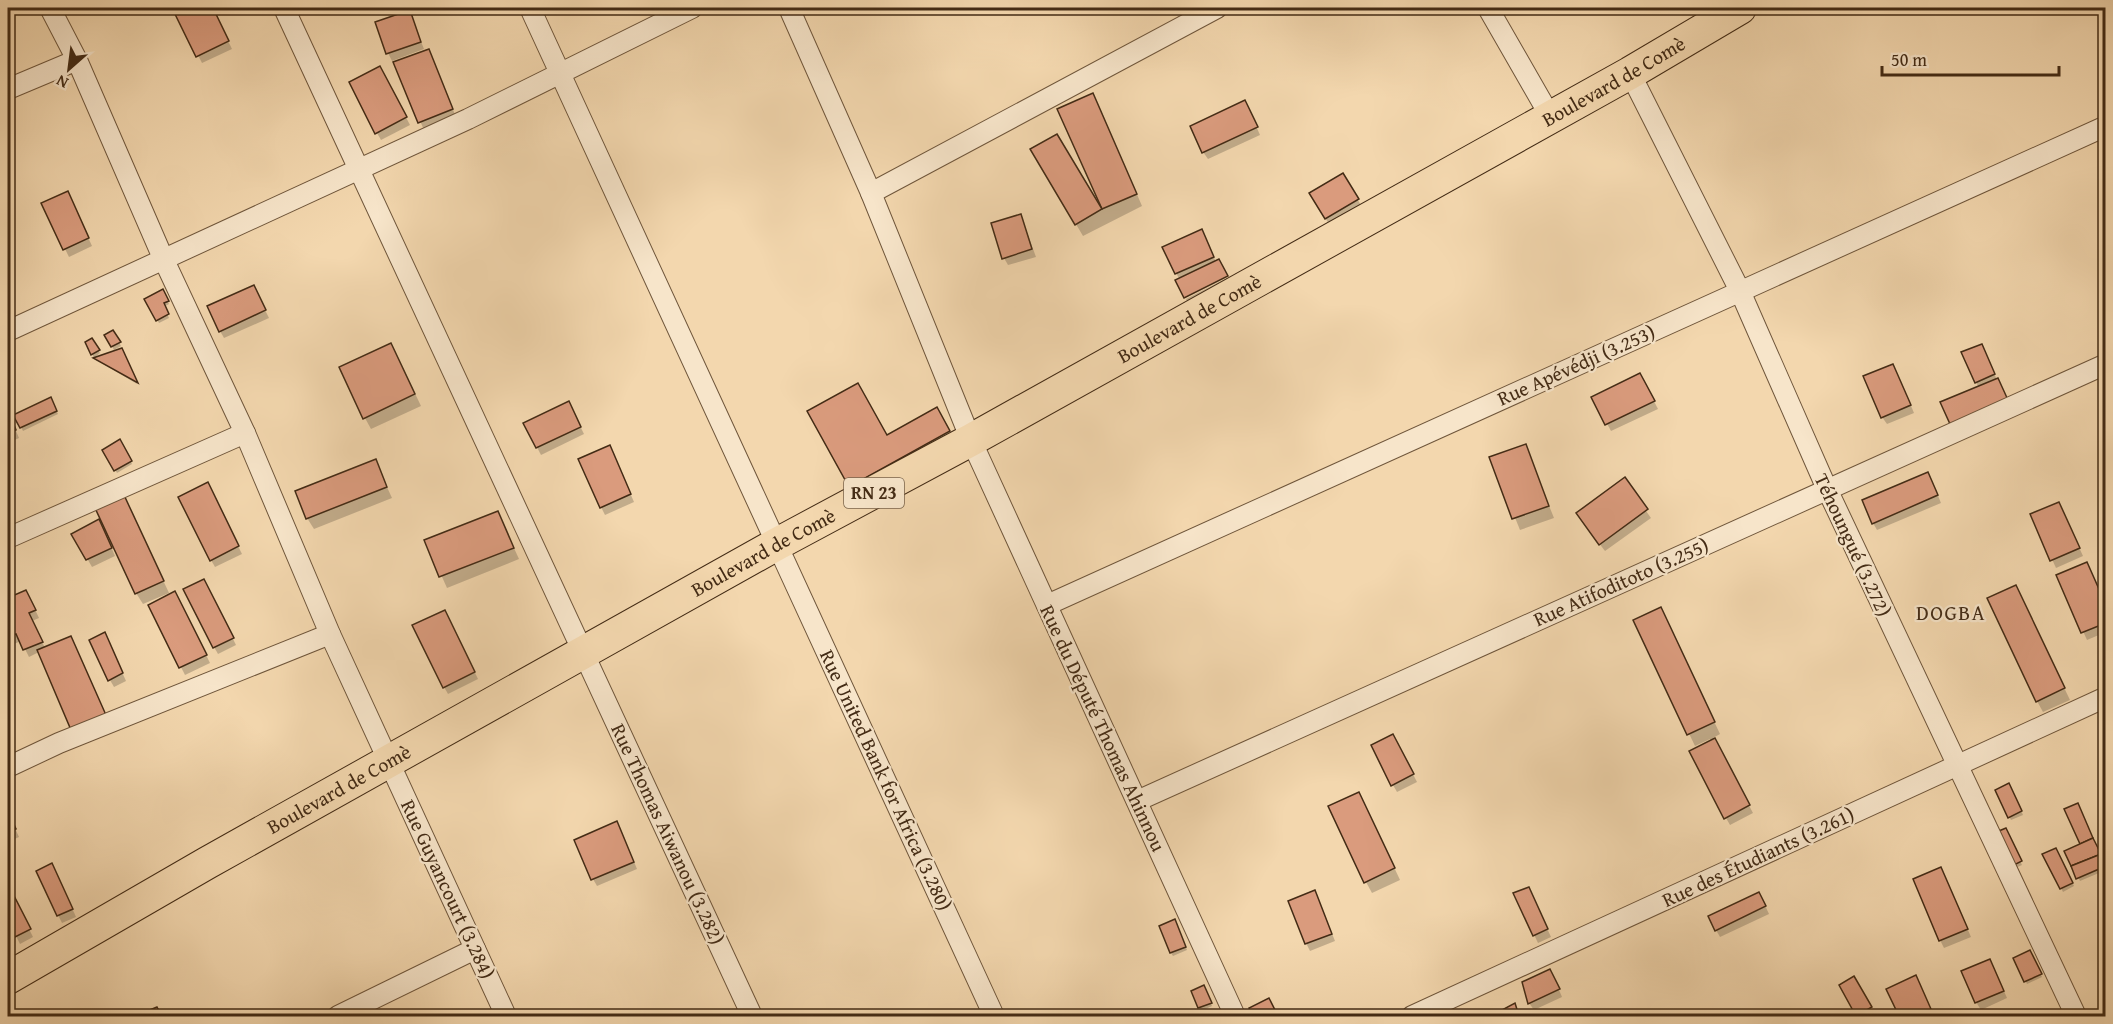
<svg xmlns="http://www.w3.org/2000/svg" width="2113" height="1024" font-family="'Gentium Book Plus',serif">
	<style>
		.shadow { fill: #0003 }
		.building { fill: #da9b7d; stroke: #432b15; stroke-width: 1.5 }
		.lines { fill: none; stroke-linecap: round; stroke-linejoin: round }
		.street-casing { stroke: #6f563b; stroke-width: 22 }
		.primary-casing { stroke: #432b15; stroke-width: 34 }
		.street { stroke: #f7e5ca; stroke-width: 20 }
		.primary { stroke: #f3d7ae; stroke-width: 32 }
		.labels { text-anchor: middle; stroke-width: 4.5; stroke-linejoin: round; paint-order: stroke }
		.shield { fill: #f7e5ca; stroke: #79634b; stroke-width: 1.5 }
		.shield-label { font-size: 18px; font-weight: bold; fill: #432b15 }
		.street-label { font-size: 20px; fill: #432b15; stroke: #f7e5ca }
		.neighbourhood-label { font-size: 21px; letter-spacing: 1.5px; fill: #432b15; stroke: #f7e5ca }
	</style>
	<rect width="100%" height="100%" fill="#f3d7ae"/>
	<filter id="stains"><feTurbulence type="fractalNoise" baseFrequency=".00333" numOctaves="4"/><feColorMatrix values="0 0 0 0 .2 0 0 0 0 .09 0 0 0 0 .02 0 0 0 .5 -.17"/></filter>
	<radialGradient id="worn" r=".72"><stop offset=".6" stop-color="#630" stop-opacity="0"/><stop offset="1" stop-color="#630" stop-opacity=".3"/></radialGradient>
	<g class="shadow">
		<polygon points="174,8 212,8 232,49 202,63"/>
		<polygon points="409,12 424,49 392,61 388,53"/>
		<polygon points="432,58 456,117 424,130 395,63"/>
		<polygon points="384,75 410,125 381,140 377,133"/>
		<polygon points="1099,106 1142,206 1083,236 1032,150 1056,136 1103,209 1059,110"/>
		<polygon points="1249,110 1260,135 1208,159 1203,152"/>
		<polygon points="1343,175 1362,207 1330,226 1311,194"/>
		<polygon points="71,200 92,246 69,257 43,204"/>
		<polygon points="1021,216 1036,257 1008,265 1004,258"/>
		<polygon points="1205,238 1216,262 1180,280 1176,273"/>
		<polygon points="1227,278 1230,284 1189,305 1186,299"/>
		<polygon points="162,291 169,304 164,307 169,318 159,323 146,299"/>
		<polygon points="257,294 269,318 224,338 220,331"/>
		<polygon points="8,310 12,321 8,323"/>
		<polygon points="113,332 121,346 114,350 106,336"/>
		<polygon points="92,340 100,353 94,358 87,343"/>
		<polygon points="121,350 137,384 95,359"/>
		<polygon points="1985,353 1997,380 1979,388 1976,382"/>
		<polygon points="397,356 421,406 371,429 365,418"/>
		<polygon points="1897,373 1914,413 1887,424 1882,417"/>
		<polygon points="1644,382 1658,409 1611,431 1593,398"/>
		<polygon points="50,399 58,414 23,431 15,415"/>
		<polygon points="936,409 955,443 857,497 809,412 887,437"/>
		<polygon points="572,410 584,434 541,455 525,424"/>
		<polygon points="8,412 19,438 8,443"/>
		<polygon points="120,441 132,464 117,473 104,450"/>
		<polygon points="1525,446 1554,518 1520,530 1491,458"/>
		<polygon points="613,454 634,502 605,515 601,507"/>
		<polygon points="375,461 392,498 314,529 307,518"/>
		<polygon points="1624,480 1651,518 1605,551 1582,521"/>
		<polygon points="1932,481 1941,503 1877,530 1873,523"/>
		<polygon points="211,491 242,554 215,567 211,560"/>
		<polygon points="124,497 169,593 143,604 136,593"/>
		<polygon points="2062,511 2083,556 2056,568 2032,515"/>
		<polygon points="498,513 519,559 447,588 426,541"/>
		<polygon points="103,528 115,556 92,567 73,534"/>
		<polygon points="2058,576 2106,606 2106,632 2087,640"/>
		<polygon points="2016,587 2070,700 2043,712 2037,701"/>
		<polygon points="208,588 236,645 218,654 214,647"/>
		<polygon points="8,593 10,599 30,599 39,618 32,621 45,648 71,637 111,727 39,652 29,657 21,641 14,644 8,633"/>
		<polygon points="179,600 210,663 185,675 150,606"/>
		<polygon points="1661,609 1720,734 1713,738 1753,813 1730,825 1726,818 1711,742 1710,739 1695,746 1635,621"/>
		<polygon points="449,619 478,679 448,694 444,687"/>
		<polygon points="105,634 126,681 114,687 110,680"/>
		<polygon points="1397,743 1417,782 1397,792 1393,785"/>
		<polygon points="2011,788 2023,815 2011,820 1997,791"/>
		<polygon points="1365,805 1400,880 1372,893 1366,882"/>
		<polygon points="2079,808 2106,867 2106,870 2080,881 2066,851 2082,845"/>
		<polygon points="8,813 19,837 8,842"/>
		<polygon points="621,830 637,869 597,886 593,879"/>
		<polygon points="2005,830 2022,865 2013,869"/>
		<polygon points="2055,850 2074,886 2063,892 2044,855"/>
		<polygon points="1941,869 1971,937 1944,948 1940,940"/>
		<polygon points="56,872 76,917 62,923 58,915"/>
		<polygon points="8,887 33,937 20,944 8,920"/>
		<polygon points="1515,894 1532,896 1551,937 1538,943"/>
		<polygon points="1318,899 1335,941 1310,951 1306,943"/>
		<polygon points="1763,901 1769,914 1720,937 1716,930"/>
		<polygon points="1176,924 1187,950 1173,956 1171,953"/>
		<polygon points="2030,952 2042,977 2027,984 2015,959"/>
		<polygon points="1994,968 2007,998 1981,1010 1976,1002"/>
		<polygon points="1554,978 1562,997 1534,1010 1529,1003"/>
		<polygon points="1854,978 1875,1015 1872,1016 1858,1016 1841,986"/>
		<polygon points="1919,985 1933,1016 1900,1016 1888,990"/>
		<polygon points="1205,990 1212,1006 1201,1011 1199,1007"/>
	</g>
	<g class="building">
		<polygon points="172,8 213,8 229,41 196,57"/>
		<polygon points="410,10 421,42 386,54 375,22"/>
		<polygon points="429,49 453,109 418,123 393,62"/>
		<polygon points="380,66 407,117 375,134 349,82"/>
		<polygon points="1093,93 1137,194 1102,209 1057,109"/>
		<polygon points="1245,100 1258,127 1202,153 1190,126"/>
		<polygon points="1057,134 1102,209 1075,225 1030,149"/>
		<polygon points="1343,173 1359,199 1325,219 1309,193"/>
		<polygon points="68,191 89,238 63,250 41,203"/>
		<polygon points="1021,214 1032,249 1002,259 991,223"/>
		<polygon points="1202,229 1214,257 1175,274 1162,247"/>
		<polygon points="1219,259 1228,276 1184,298 1175,280"/>
		<polygon points="254,285 266,310 219,332 207,306"/>
		<polygon points="163,289 169,301 164,303 169,314 156,321 144,299"/>
		<polygon points="113,330 121,342 111,347 104,335"/>
		<polygon points="92,338 100,350 91,355 85,342"/>
		<polygon points="391,343 415,394 363,419 339,367"/>
		<polygon points="1982,344 1995,374 1975,383 1961,352"/>
		<polygon points="122,348 138,383 93,358"/>
		<polygon points="1893,364 1911,405 1881,418 1863,376"/>
		<polygon points="1640,373 1655,401 1605,425 1591,397"/>
		<polygon points="1998,378 2008,400 1950,424 1940,402"/>
		<polygon points="858,383 887,435 937,407 950,431 849,487 807,411"/>
		<polygon points="51,397 57,411 20,428 13,415"/>
		<polygon points="569,401 581,427 536,448 523,423"/>
		<polygon points="8,410 16,430 8,434"/>
		<polygon points="120,439 132,461 114,471 102,450"/>
		<polygon points="1526,444 1549,506 1512,519 1489,457"/>
		<polygon points="610,445 631,494 600,508 578,459"/>
		<polygon points="376,459 387,487 306,519 295,491"/>
		<polygon points="1928,472 1938,495 1872,524 1862,500"/>
		<polygon points="1625,477 1648,509 1599,545 1576,513"/>
		<polygon points="208,482 239,546 210,561 178,497"/>
		<polygon points="124,495 164,581 135,594 95,508"/>
		<polygon points="2059,502 2080,548 2050,561 2030,514"/>
		<polygon points="498,511 514,548 439,577 424,540"/>
		<polygon points="99,519 112,548 86,560 71,534"/>
		<polygon points="2087,562 2106,605 2106,623 2081,633 2056,575"/>
		<polygon points="204,579 234,638 213,648 183,589"/>
		<polygon points="2016,585 2065,688 2036,702 1987,598"/>
		<polygon points="26,590 36,610 29,613 43,642 23,650 16,634 8,636 8,591 10,597"/>
		<polygon points="175,591 207,655 179,668 148,605"/>
		<polygon points="1661,607 1715,722 1687,735 1633,620"/>
		<polygon points="445,610 475,672 443,688 412,625"/>
		<polygon points="105,632 123,673 108,681 89,640"/>
		<polygon points="71,636 106,715 71,730 37,650"/>
		<polygon points="1393,734 1414,774 1391,786 1371,745"/>
		<polygon points="1715,738 1750,805 1724,819 1689,751"/>
		<polygon points="2009,783 2022,811 2008,818 1995,790"/>
		<polygon points="1359,792 1395,868 1364,883 1328,806"/>
		<polygon points="2078,803 2093,838 2080,844 2064,809"/>
		<polygon points="8,811 16,829 8,833"/>
		<polygon points="617,821 634,862 591,880 574,840"/>
		<polygon points="2006,828 2022,861 2010,867 1994,833"/>
		<polygon points="2093,838 2101,854 2071,866 2064,851"/>
		<polygon points="2056,848 2073,883 2060,889 2042,854"/>
		<polygon points="2101,854 2106,866 2076,879 2071,866"/>
		<polygon points="52,863 73,909 57,916 36,871"/>
		<polygon points="1941,867 1968,929 1939,941 1913,879"/>
		<polygon points="8,884 31,929 15,937 8,923"/>
		<polygon points="1529,887 1548,929 1533,936 1513,893"/>
		<polygon points="1315,890 1332,934 1305,944 1288,901"/>
		<polygon points="1759,892 1766,906 1715,931 1708,916"/>
		<polygon points="1175,919 1186,947 1170,953 1159,926"/>
		<polygon points="2030,950 2042,974 2024,982 2013,958"/>
		<polygon points="1990,959 2004,991 1975,1003 1961,971"/>
		<polygon points="1550,969 1560,989 1528,1004 1522,982"/>
		<polygon points="1916,975 1931,1009 1915,1016 1899,1016 1886,989"/>
		<polygon points="1854,976 1872,1007 1856,1016 1839,985"/>
		<polygon points="1204,985 1212,1003 1198,1008 1191,991"/>
		<polygon points="1269,998 1278,1016 1253,1016 1249,1008"/>
		<polygon points="1515,1003 1519,1016 1503,1016 1500,1011"/>
		<polygon points="157,1007 162,1016 135,1016"/>
	</g>
	<g class="lines">
		<defs>
			<g id="street">
				<polyline points="50,8 77,60 163,258 245,433 330,634 506,1016"/>
				<polyline points="284,8 752,1016"/>
				<polyline points="530,8 994,1016"/>
				<polyline points="789,8 871,193 971,440 1235,1016"/>
				<polyline points="1488,8 1550,116"/>
				<polyline points="1630,73 1740,291 1827,489 2076,1016"/>
				<polyline points="8,89 77,60"/>
				<polyline points="871,193 1217,8"/>
				<polyline points="8,331 468,119 692,8"/>
				<polyline points="8,538 245,433"/>
				<polyline points="1047,605 2106,126"/>
				<polyline points="8,767 59,743 330,634"/>
				<polyline points="1137,801 2106,364"/>
				<polyline points="338,1016 475,949"/>
				<polyline points="1412,1016 2106,697"/>
			</g>
			<g id="primary">
				<path id="s1" d="M 8,978 L 207,863 L 777,544 L 971,440 L 1630,73 L 1740,8"/>
			</g>
		</defs>
		<use href="#street" class="street-casing"/>
		<use href="#primary" class="primary-casing"/>
		<use href="#street" class="street"/>
		<use href="#primary" class="primary"/>
	</g>
	<g class="labels">
		<rect class="shield" x="844" y="478" width="60" height="30" rx="4.5"/>
		<g class="shield-label">
			<text x="874" y="499">RN 23</text>
		</g>
		<g class="street-label">
			<text dy="7" stroke="none"><textPath href="#s1" startOffset="1839">Boulevard de Comè</textPath></text>
			<text dy="7" stroke="none"><textPath href="#s1" startOffset="1353">Boulevard de Comè</textPath></text>
			<text transform="translate(1576 365) rotate(-24)" y="7">Rue Apévédji (3.253)</text>
			<text transform="translate(1853 545) rotate(65)" y="7">Téhoungué (3.272)</text>
			<text dy="7" stroke="none"><textPath href="#s1" startOffset="867">Boulevard de Comè</textPath></text>
			<text transform="translate(1621 582) rotate(-24)" y="7">Rue Atifoditoto (3.255)</text>
			<text transform="translate(1103 728) rotate(65)" y="7">Rue du Député Thomas Ahinnou</text>
			<text transform="translate(886 780) rotate(65)" y="7">Rue United Bank for Africa (3.280)</text>
			<text dy="7" stroke="none"><textPath href="#s1" startOffset="381">Boulevard de Comè</textPath></text>
			<text transform="translate(668 834) rotate(65)" y="7">Rue Thomas Aiwanou (3.282)</text>
			<text transform="translate(1758 857) rotate(-25)" y="7">Rue des Étudiants (3.261)</text>
			<text transform="translate(448 889) rotate(65)" y="7">Rue Guyancourt (3.284)</text>
		</g>
		<g class="neighbourhood-label">
			<text x="1951" y="620">DOGBA</text>
		</g>
	</g>
	<rect width="2113" height="1024" fill="none" stroke="#f3d7ae" stroke-width="30"/>
	<rect x="9" y="9" width="2095" height="1006" fill="none" stroke="#432b15" stroke-width="3"/>
	<rect x="15" y="15" width="2083" height="994" fill="none" stroke="#432b15" stroke-width="1.5"/>
	<g transform="translate(69 69) rotate(208)" stroke="#f7e5ca" stroke-width="4.5" paint-order="stroke">
	<path d="M0-4.5L10 22L0 15L-10 22Z" fill="#432b15"/>
	<text y="-9" font-size="16" font-weight="bold" text-anchor="middle" fill="#432b15">N</text>
	</g>
	<path d="M1882 66v9h177v-9" fill="none" stroke="#432b15" stroke-width="3"/>
	<text x="1891" y="66" font-size="18" fill="#432b15" stroke="#f7e5ca" stroke-width="4.5" paint-order="stroke">50 m</text>
	<rect width="100%" height="100%" filter="url(#stains)"/>
	<rect width="100%" height="100%" fill="url(#worn)"/>
</svg>
